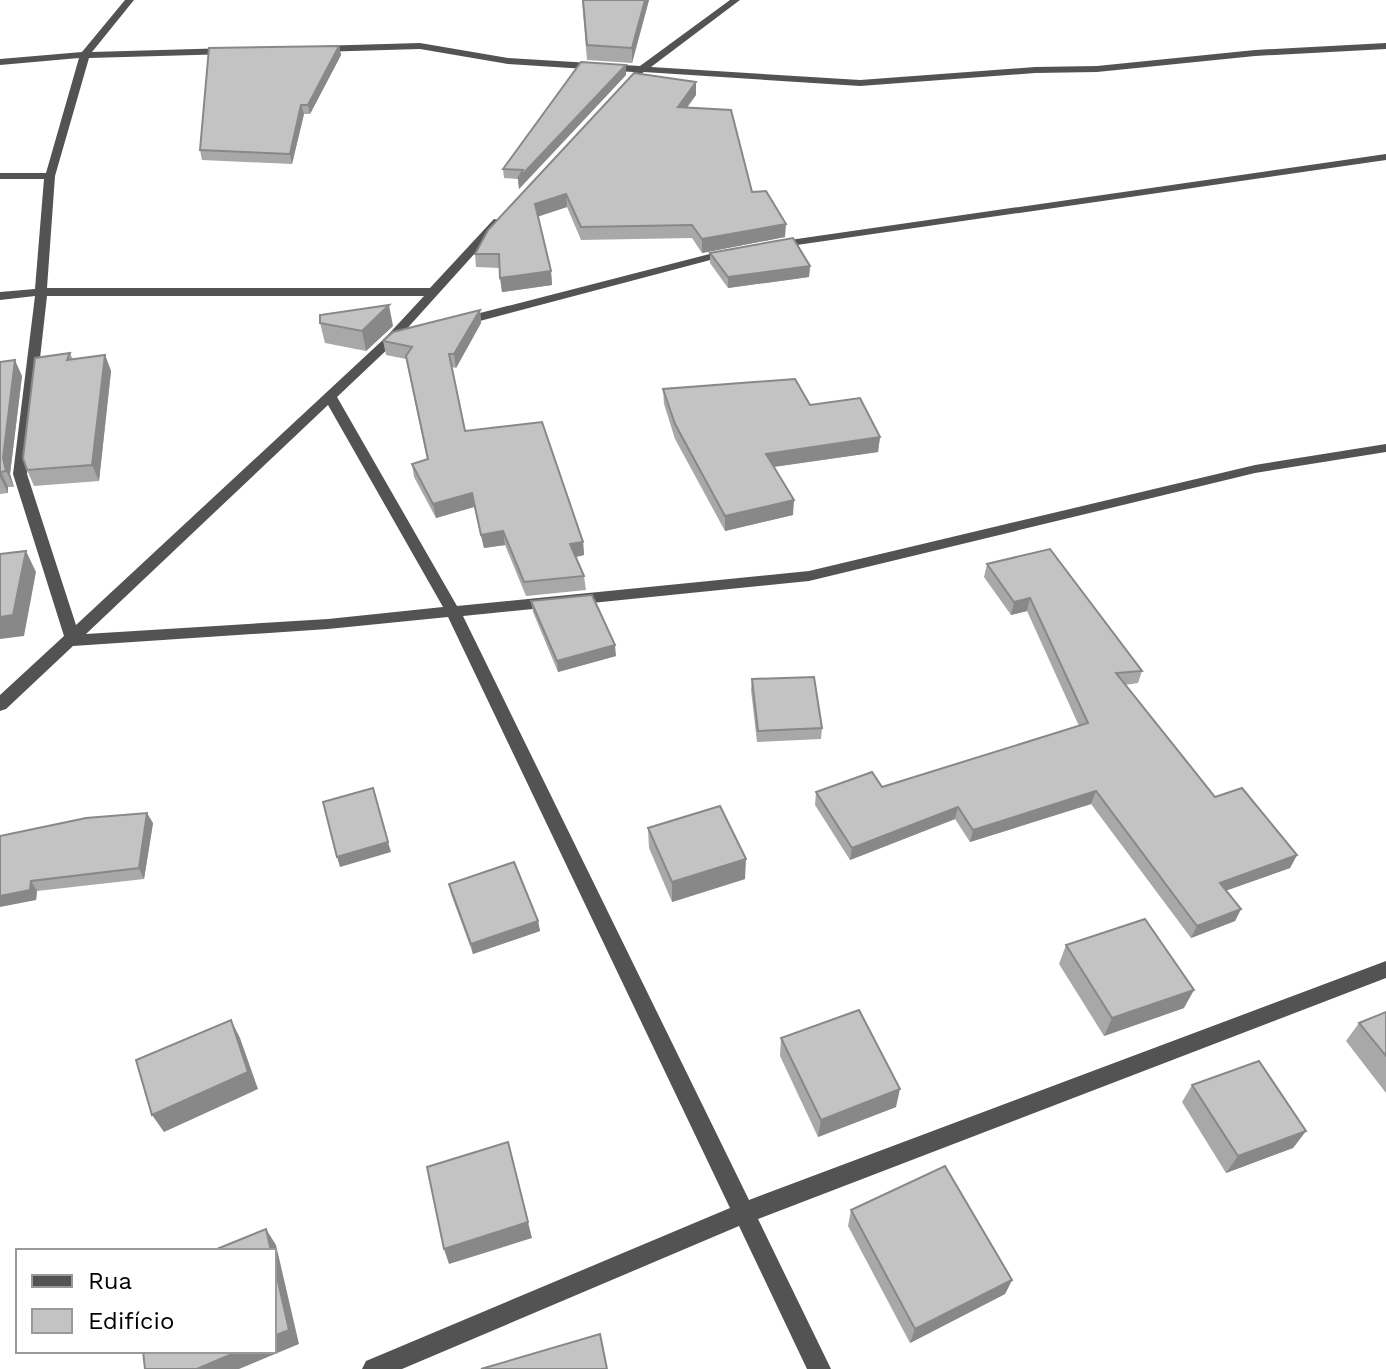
<svg xmlns="http://www.w3.org/2000/svg" width="1386" height="1369" font-family="'Work Sans',sans-serif">
	<style>
		.lines { fill: none; stroke-linecap: round; stroke-linejoin: round }
		.street { fill: #535353; fill-rule: evenodd }
		.wall { fill: #a8a8a8 }
		.shaded-wall { fill: #888 }
		.building { fill: #c3c3c3; stroke: #888; stroke-width: 2 }
	</style>
	<rect width="100%" height="100%" fill="#fff"/>
	<g class="lines">
		<g class="street">
			<path d="M 125,0 L 134,0 L 92,52 L 230,48 L 235,51 L 230,54 L 89,58 L 55,176 L 47,288 L 430,288 L 494,219 L 504,221 L 394,343 L 337,397 L 457,606 L 809,571 L 1255,465 L 1386,444 L 1386,452 L 1255,473 L 809,581 L 463,616 L 749,1200 L 1386,961 L 1386,978 L 758,1219 L 831,1369 L 807,1369 L 739,1226 L 402,1369 L 362,1369 L 366,1361 L 730,1208 L 448,617 L 328,629 L 73,646 L 6,709 L 0,711 L 0,695 L 64,636 L 13,474 L 35,296 L 0,300 L 0,292 L 35,289 L 44,179 L 0,179 L 0,173 L 46,173 L 79,58 L 0,65 L 0,59 L 82,52 ZM 47,296 L 424,296 L 386,337 L 76,625 L 27,474 ZM 328,405 L 443,607 L 328,619 L 86,634 Z"/>
			<polygon points="730,0 740,0 651,67 860,80 1035,67 1097,66 1255,50 1386,43 1386,49 1255,56 1097,72 1035,73 860,86 644,72 637,76 633,72 508,64 420,49 317,52 312,49 317,46 420,43 508,58 640,66"/>
			<polygon points="1386,154 1386,160 776,248 770,245 776,242"/>
			<polygon points="729,249 735,252 733,254 461,326 455,322 457,319"/>
		</g>
	</g>
	<g class="wall">
		<polygon points="582,0 649,0 632,63 587,60"/>
		<polygon points="339,46 341,55 310,114 304,114 292,164 202,160 200,150"/>
		<polygon points="626,75 519,189 518,179 504,178 503,169"/>
		<polygon points="696,95 687,108 785,237 702,253 692,238 581,240 567,207 538,216 551,271 552,285 502,292 499,268 476,267 475,254"/>
		<polygon points="710,253 810,266 809,277 728,288 710,263"/>
		<polygon points="480,310 481,323 456,368 452,367 465,431 583,542 584,555 576,557 584,576 586,590 526,596 505,545 484,548 474,507 436,518 414,477 412,464 427,459 406,359 386,355 383,341"/>
		<polygon points="320,323 393,326 366,351 325,343"/>
		<polygon points="70,353 73,360 105,355 111,371 99,481 34,486 27,470"/>
		<polygon points="0,362 22,376 10,474 14,487 8,487 8,493 0,494"/>
		<polygon points="663,389 810,405 880,437 878,452 774,467 793,515 725,531 675,439 664,404"/>
		<polygon points="987,564 1142,671 1138,683 1125,685 1215,797 1297,855 1290,868 1226,890 1241,909 1235,921 1191,938 1091,804 970,842 955,819 850,860 815,805 816,792 882,787 1079,726 1027,611 1011,615 984,577"/>
		<polygon points="531,601 616,656 558,672 533,612"/>
		<polygon points="752,679 822,728 821,739 757,742 751,690"/>
		<polygon points="153,823 144,879 37,891 36,900 0,836"/>
		<polygon points="648,828 745,879 672,902 649,848"/>
		<polygon points="449,884 538,921 540,931 473,954 451,894"/>
		<polygon points="1066,945 1184,1008 1104,1036 1059,964"/>
		<polygon points="1386,1012 1386,1093 1346,1041 1359,1023"/>
		<polygon points="781,1038 896,1107 818,1137 780,1056"/>
		<polygon points="1192,1085 1306,1131 1293,1148 1226,1173 1182,1102"/>
		<polygon points="851,1210 1012,1280 1005,1294 910,1343 848,1226"/>
	</g>
	<g class="shaded-wall">
		<polygon points="645,0 649,0 632,63 632,48"/>
		<polygon points="339,46 341,55 310,114 308,105"/>
		<polygon points="626,65 626,75 519,189 518,179"/>
		<polygon points="696,82 696,95 678,119 678,107"/>
		<polygon points="301,105 304,114 292,164 290,154"/>
		<polygon points="566,194 567,207 537,217 535,204"/>
		<polygon points="786,224 785,237 702,253 702,239"/>
		<polygon points="810,266 809,277 728,288 728,277"/>
		<polygon points="551,271 552,285 502,292 500,278"/>
		<polygon points="389,305 393,326 366,351 362,331"/>
		<polygon points="480,310 481,323 456,368 454,354"/>
		<polygon points="105,355 111,371 99,481 92,465"/>
		<polygon points="15,360 22,376 10,474 14,487 6,471 3,458"/>
		<polygon points="880,437 878,452 765,468 766,454"/>
		<polygon points="1,472 8,487 8,493 0,477"/>
		<polygon points="472,493 474,507 436,518 433,504"/>
		<polygon points="794,500 793,515 725,531 725,516"/>
		<polygon points="503,531 505,545 484,548 481,535"/>
		<polygon points="583,542 584,555 571,558 570,544"/>
		<polygon points="26,551 36,572 24,636 0,639 0,617"/>
		<polygon points="1030,598 1027,611 1011,615 1014,602"/>
		<polygon points="615,645 616,656 558,672 557,661"/>
		<polygon points="1096,791 1091,804 970,842 973,830"/>
		<polygon points="958,807 955,819 850,860 852,848"/>
		<polygon points="147,813 153,823 144,879 139,868"/>
		<polygon points="388,842 391,852 340,867 337,857"/>
		<polygon points="1297,855 1290,868 1214,895 1220,883"/>
		<polygon points="746,859 745,879 672,902 672,882"/>
		<polygon points="31,881 37,891 36,900 0,907 0,896"/>
		<polygon points="1241,909 1235,921 1191,938 1197,926"/>
		<polygon points="538,921 540,931 473,954 471,944"/>
		<polygon points="1194,990 1184,1008 1104,1036 1112,1018"/>
		<polygon points="231,1020 240,1038 258,1089 164,1132 152,1115"/>
		<polygon points="900,1089 896,1107 818,1137 821,1120"/>
		<polygon points="1306,1131 1293,1148 1226,1173 1238,1156"/>
		<polygon points="528,1222 532,1238 449,1264 444,1249"/>
		<polygon points="266,1229 276,1245 299,1344 239,1369 197,1369 239,1351 274,1351 274,1251 271,1251"/>
		<polygon points="1012,1280 1005,1294 910,1343 915,1329"/>
	</g>
	<g class="building">
		<polygon points="583,0 645,0 632,48 587,45"/>
		<polygon points="339,46 308,105 301,105 290,154 200,150 209,48"/>
		<polygon points="581,62 626,65 518,179 523,170 503,169"/>
		<polygon points="634,73 696,82 678,107 731,110 752,192 766,191 786,224 702,239 692,225 581,227 566,194 535,204 551,271 500,278 499,254 475,254 488,230"/>
		<polygon points="793,238 810,266 728,277 710,253"/>
		<polygon points="389,305 362,331 320,323 320,315"/>
		<polygon points="480,310 454,354 449,354 465,431 542,422 583,542 570,544 584,576 524,582 503,531 481,535 472,493 433,504 412,464 428,459 406,356 412,347 383,341 393,332"/>
		<polygon points="70,353 67,360 105,355 92,465 27,470 23,458 35,358"/>
		<polygon points="15,360 3,458 6,471 1,472 0,477 0,362"/>
		<polygon points="795,379 810,405 860,398 880,437 766,454 794,500 725,516 675,424 663,389"/>
		<polygon points="1050,549 1142,671 1116,673 1215,797 1242,788 1297,855 1220,883 1241,909 1197,926 1096,791 973,830 958,807 852,848 816,792 872,772 882,787 1088,723 1030,598 1014,602 987,564"/>
		<polygon points="26,551 13,615 0,617 0,554"/>
		<polygon points="592,595 615,645 557,661 531,601"/>
		<polygon points="814,677 822,728 758,731 752,679"/>
		<polygon points="373,788 388,842 337,857 323,802"/>
		<polygon points="720,806 746,859 672,882 648,828"/>
		<polygon points="147,813 139,868 31,881 30,890 0,896 0,836 86,818"/>
		<polygon points="514,862 538,921 471,944 449,884"/>
		<polygon points="1145,919 1194,990 1112,1018 1066,945"/>
		<polygon points="859,1010 900,1089 821,1120 781,1038"/>
		<polygon points="1386,1012 1386,1056 1359,1023"/>
		<polygon points="231,1020 248,1072 152,1115 136,1060"/>
		<polygon points="1259,1061 1306,1131 1238,1156 1192,1085"/>
		<polygon points="508,1142 528,1222 444,1249 427,1167"/>
		<polygon points="945,1166 1012,1280 915,1329 851,1210"/>
		<polygon points="266,1229 271,1251 212,1251"/>
		<polygon points="274,1264 289,1330 274,1336"/>
		<polygon points="600,1334 607,1369 481,1369"/>
		<polygon points="143,1351 239,1351 197,1369 145,1369"/>
	</g>
	<rect x="16" y="1249" width="260" height="104" fill="#ffffff" stroke="#999999" stroke-width="2"/>
	<rect x="32" y="1275" width="40" height="12" fill="#535353" stroke="#999999" stroke-width="2"/>
	<text x="88" y="1289" font-size="24" fill="#000000">Rua</text>
	<rect x="32" y="1309" width="40" height="24" fill="#c3c3c3" stroke="#999999" stroke-width="2"/>
	<text x="88" y="1329" font-size="24" fill="#000000">Edifício</text>
</svg>
